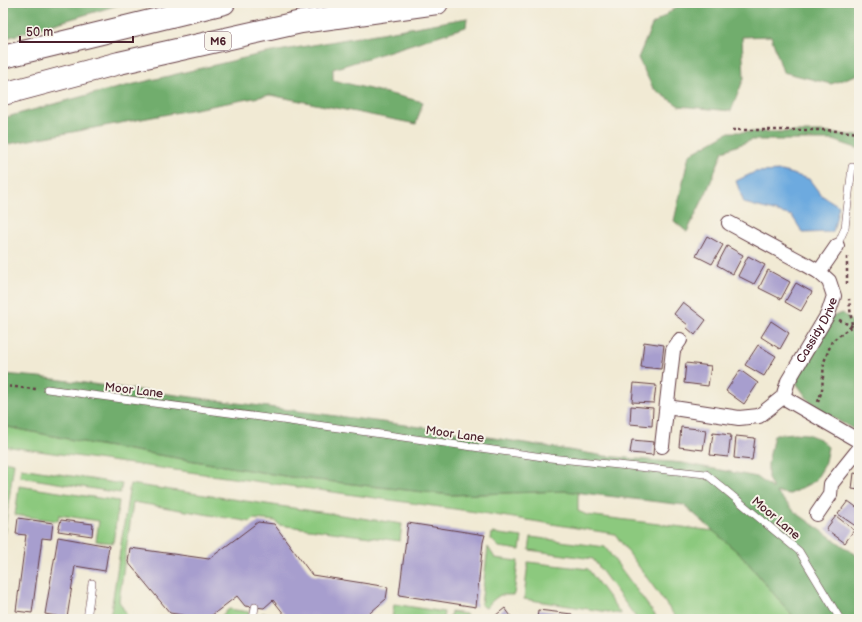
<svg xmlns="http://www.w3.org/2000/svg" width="862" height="622" font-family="'Balsamiq Sans',sans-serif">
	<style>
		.green { fill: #8cc97e; stroke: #6b7454 }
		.forest { fill: #71ad6d; stroke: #5e664c }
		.water { fill: #6daadf; stroke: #5c6485 }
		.building { fill: #a79ece }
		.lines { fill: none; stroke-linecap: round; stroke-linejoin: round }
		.service-casing { stroke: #633d44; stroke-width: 8 }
		.minor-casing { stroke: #633d44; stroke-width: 16 }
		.motorway-casing { stroke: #633d44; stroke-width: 24 }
		.path { stroke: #633d44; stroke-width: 2.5; stroke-dasharray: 3 3; stroke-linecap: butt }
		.service { stroke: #fff; stroke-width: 7 }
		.minor { stroke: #fff; stroke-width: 14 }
		.motorway { stroke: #fff; stroke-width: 22 }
		.labels { text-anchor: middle; stroke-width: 4; stroke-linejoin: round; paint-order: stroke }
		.shield { fill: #f7f3e8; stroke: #7e5f64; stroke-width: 1 }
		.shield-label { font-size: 11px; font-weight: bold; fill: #4a1f2b }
		.street-label { font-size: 12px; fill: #4a1f2b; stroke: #f7f3e8 }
	</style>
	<rect width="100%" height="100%" fill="#f7f3e8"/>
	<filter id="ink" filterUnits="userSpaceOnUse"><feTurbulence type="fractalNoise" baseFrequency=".025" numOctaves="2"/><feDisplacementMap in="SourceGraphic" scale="8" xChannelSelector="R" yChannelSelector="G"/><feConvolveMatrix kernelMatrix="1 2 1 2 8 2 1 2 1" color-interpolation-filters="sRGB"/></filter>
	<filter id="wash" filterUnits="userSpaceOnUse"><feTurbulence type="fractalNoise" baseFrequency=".012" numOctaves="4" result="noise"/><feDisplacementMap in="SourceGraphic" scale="16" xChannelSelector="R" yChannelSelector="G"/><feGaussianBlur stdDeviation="0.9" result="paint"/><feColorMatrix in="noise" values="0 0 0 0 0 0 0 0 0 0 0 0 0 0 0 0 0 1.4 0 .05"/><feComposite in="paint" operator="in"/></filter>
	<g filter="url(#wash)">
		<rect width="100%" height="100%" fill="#f1ead4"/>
		<g class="green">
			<polygon points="3,426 93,444 290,477 451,495 565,491 578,492 578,511 587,515 714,531 743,557 795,619 677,619 615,534 476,512 3,446"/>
			<polygon points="3,461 14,463 3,543"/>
			<polygon points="21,468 122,484 120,493 20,477"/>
			<polygon points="130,484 402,524 400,541 279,525 276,521 254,519 251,522 133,502 119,601 129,619 110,618"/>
			<polygon points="19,486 119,501 113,543 96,541 99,521 59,515 58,521 15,515"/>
			<polygon points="492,533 522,537 520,550 499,547 491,539"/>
			<polygon points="531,537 605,547 658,619 637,619 593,559 529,550"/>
			<polygon points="488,547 495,558 518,561 514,595 500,595 492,601 486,608 481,605"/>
			<polygon points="528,562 588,569 621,614 524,599"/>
			<polygon points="394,604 444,612 443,619 392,619"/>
			<polygon points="229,609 249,612 248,619 218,619"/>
			<polygon points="451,612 466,614 468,619 449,619"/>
			<polygon points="262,613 280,616 282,619 261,619"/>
		</g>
		<g class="forest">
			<polygon points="3,3 125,3 3,39"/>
			<polygon points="682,3 859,3 859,74 831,84 783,72 771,36 742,37 744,78 731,111 679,106 653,88 638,58 652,25"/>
			<polygon points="467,18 466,27 333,69 333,80 423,102 416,124 270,95 3,145 3,118 84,96 261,54"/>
			<polygon points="729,132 822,132 859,136 859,149 833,140 752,140 723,151 707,191 687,232 674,221 689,155"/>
			<polygon points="843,313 856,326 859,349 859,432 824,413 810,402 797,384 798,363 822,320"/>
			<polygon points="3,374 39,377 451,431 605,456 683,463 757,477 773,489 768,478 768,463 774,435 794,433 807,434 820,439 828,447 824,466 815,481 790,494 776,492 795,512 859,557 859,619 795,619 743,557 684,505 565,491 451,495 290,477 93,444 3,426"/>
		</g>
		<polygon class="water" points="782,171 809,179 821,195 839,206 833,232 803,233 792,216 744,203 736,181 755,172"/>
		<g id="blocks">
			<g class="building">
				<polygon points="707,236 723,245 712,264 696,256"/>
				<polygon points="727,246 743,255 733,274 717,265"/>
				<polygon points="748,256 765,265 754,284 738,276"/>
				<polygon points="768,270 790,282 781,299 759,288"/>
				<polygon points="796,283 812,292 801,311 785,302"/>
				<polygon points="683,302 706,320 695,335 686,327 688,325 674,314"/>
				<polygon points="771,321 789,333 780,349 761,337"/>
				<polygon points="644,342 664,345 661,369 641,367"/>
				<polygon points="758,345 776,356 764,376 745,365"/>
				<polygon points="686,363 711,366 708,386 684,383"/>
				<polygon points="740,370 758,383 744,404 726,391"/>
				<polygon points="634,383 656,385 654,403 632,402"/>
				<polygon points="631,406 653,408 652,426 630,424"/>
				<polygon points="681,427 706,430 703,450 679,447"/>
				<polygon points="713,433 731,435 728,457 710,455"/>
				<polygon points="736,436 755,438 752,460 734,458"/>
				<polygon points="632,440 654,442 653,455 630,453"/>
				<polygon points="854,473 859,474 859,490 852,489"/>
				<polygon points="848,501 859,509 859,524 857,527 838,514"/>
				<polygon points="836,516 854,530 845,543 826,529"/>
				<polygon points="18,518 53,523 51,539 42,538 32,613 16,611 26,535 16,534"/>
				<polygon points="61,520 93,524 92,536 58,531"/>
				<polygon points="258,522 274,524 312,575 388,587 386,599 363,619 288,619 273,600 264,608 245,606 237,596 207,619 170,613 128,562 130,548 209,559"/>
				<polygon points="408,523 485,535 483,542 476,607 399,595"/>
				<polygon points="58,537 109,546 105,571 75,566 67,618 45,614"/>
				<polygon points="505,608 513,619 491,619"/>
				<polygon points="538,610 572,614 572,619 537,619"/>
			</g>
		</g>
	</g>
	<g filter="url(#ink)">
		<use href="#blocks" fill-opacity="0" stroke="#633d44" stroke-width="1"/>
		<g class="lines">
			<defs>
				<g id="service">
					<polyline points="837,246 845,228 852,167"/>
					<polyline points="47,389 275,419 550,458 706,474 799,551 840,619"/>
					<polyline points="87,619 92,583"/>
					<polyline points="253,619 255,607"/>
				</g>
				<g id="minor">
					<polyline points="819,272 837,246"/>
					<polyline points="783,397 859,441"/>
					<path id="s1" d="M 667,407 L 739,418 L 759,416 L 783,397 L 788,381 L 828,314 L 834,296 L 829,281 L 819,272 L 805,264 L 729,223"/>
					<polyline points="662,446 673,350 680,340"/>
					<polyline points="817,514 830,495 831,484 859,449"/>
				</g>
				<g id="motorway">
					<polyline points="3,57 224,3"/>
					<polyline points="3,94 119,63 301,22 437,3"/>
				</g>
			</defs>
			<use href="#service" class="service-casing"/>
			<use href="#minor" class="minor-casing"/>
			<use href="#motorway" class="motorway-casing"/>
			<g class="path">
				<polyline points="732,130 826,130 859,133"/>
				<polyline points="847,284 847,257"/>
				<polyline points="839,320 852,326 859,328"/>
				<polyline points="3,386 36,389"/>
				<polyline points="818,402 822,390 824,362 832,341 852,326 849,299"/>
			</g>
			<use href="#service" class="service"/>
			<use href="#minor" class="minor"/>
			<use href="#motorway" class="motorway"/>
		</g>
	</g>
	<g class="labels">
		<rect class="shield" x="205" y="32" width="26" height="18" rx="3"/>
		<g class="shield-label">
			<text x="218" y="45">M6</text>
		</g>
		<g class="street-label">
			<text dy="4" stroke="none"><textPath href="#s1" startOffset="199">Cassidy Drive</textPath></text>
			<text transform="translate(134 390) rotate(7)" y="4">Moor Lane</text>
			<text transform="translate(455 434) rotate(8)" y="4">Moor Lane</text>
			<text transform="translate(776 518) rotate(40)" y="4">Moor Lane</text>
		</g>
	</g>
	<rect width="862" height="622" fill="none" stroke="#f7f3e8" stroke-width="16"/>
	<path d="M20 36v6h113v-6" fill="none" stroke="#4a1f2b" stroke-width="2"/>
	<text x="26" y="36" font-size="12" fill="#4a1f2b" stroke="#f7f3e8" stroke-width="3" paint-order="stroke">50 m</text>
</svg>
